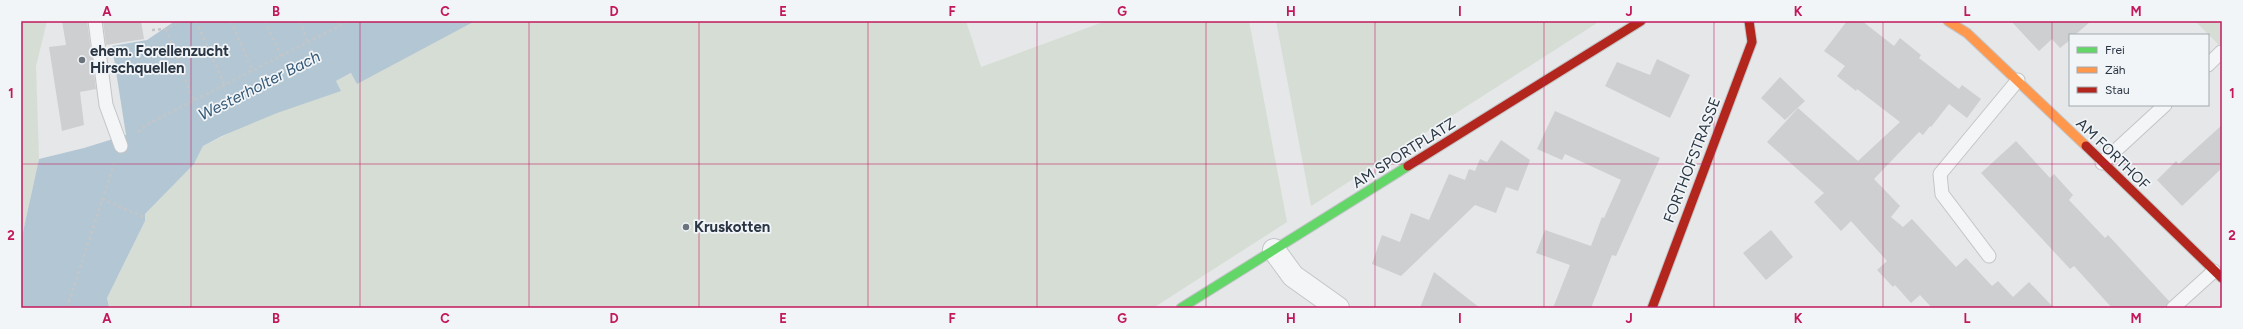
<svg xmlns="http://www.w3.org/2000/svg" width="2243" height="329" font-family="Figtree,sans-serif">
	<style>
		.green { fill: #d6ddd5 }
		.water { fill: #b3c6d3 }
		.building { fill: #cdcfd1 }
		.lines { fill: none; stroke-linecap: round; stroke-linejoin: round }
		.lane-casing { stroke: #c3c5c7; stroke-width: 15 }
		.street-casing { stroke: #c3c5c7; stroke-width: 24 }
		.fast-casing { stroke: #c3c5c7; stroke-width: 11 }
		.slow-casing { stroke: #c3c5c7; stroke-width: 11 }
		.jam-casing { stroke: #c3c5c7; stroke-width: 11 }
		.path { stroke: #c3c6c9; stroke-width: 2.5; stroke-dasharray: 3 3; stroke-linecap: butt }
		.lane { stroke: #f3f5f6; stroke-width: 13 }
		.street { stroke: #f3f5f6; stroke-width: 22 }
		.fast { stroke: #63d668; stroke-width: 9 }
		.slow { stroke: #ff974d; stroke-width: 9 }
		.jam { stroke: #b3261e; stroke-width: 9 }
		.grid { fill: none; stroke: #c2185b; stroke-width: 1; stroke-opacity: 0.55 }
		.poi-dot { fill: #6b747d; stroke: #f2f5f8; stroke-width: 1.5 }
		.labels { text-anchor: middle; stroke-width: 3.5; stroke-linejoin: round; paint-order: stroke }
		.poi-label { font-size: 15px; font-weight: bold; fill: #2a3643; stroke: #f2f5f8; text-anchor: start }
		.street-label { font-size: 15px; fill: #2a3643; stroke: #f2f5f8 }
		.water-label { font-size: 16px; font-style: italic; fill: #355977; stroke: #f2f5f8 }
		.neatline { fill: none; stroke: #c2185b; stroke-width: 1.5 }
		.grid-label { font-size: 13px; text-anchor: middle; font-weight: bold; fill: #c2185b }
	</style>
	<rect width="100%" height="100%" fill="#e5e7e9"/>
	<g class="green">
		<polygon points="21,21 47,21 36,66 39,159 21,241"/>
		<polygon points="459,21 966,21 981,67 1106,21 1249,21 1287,222 1153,308 109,308 107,298 145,221 145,214 194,164 203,146"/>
		<polygon points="1276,21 1600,21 1311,206"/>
		<polygon points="2195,21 2222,21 2222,43 2219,45"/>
	</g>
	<polygon class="water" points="175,21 475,21 357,84 351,73 336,81 341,91 277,113 222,136 203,146 194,164 145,214 145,221 107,298 109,308 21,308 21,241 39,159 84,148 126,135 112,46 147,40"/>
	<g class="building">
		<polygon points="62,21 87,21 96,89 80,92 84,125 62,131 49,47 66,45"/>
		<polygon points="103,21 141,21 144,39 106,45"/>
		<polygon points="1847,21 1862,21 1894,46 1900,38 1921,55 1919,58 1959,89 1962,85 1981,99 1967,118 1949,104 1931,127 1930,126 1923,135 1919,132 1874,179 1900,206 1891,217 1903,227 1912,219 1956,267 1966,258 1992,286 1998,281 2013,297 2029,282 2054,308 1932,308 1920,295 1911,303 1895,285 1893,287 1877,270 1887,261 1851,221 1841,231 1814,202 1824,193 1767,142 1798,108 1858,161 1900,122 1857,89 1856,91 1837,76 1845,66 1824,51"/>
		<polygon points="2011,21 2091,21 2075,35 2070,35 2070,40 2060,48 2052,39 2039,51"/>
		<polygon points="1657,59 1690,75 1670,118 1605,86 1617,62 1650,75"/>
		<polygon points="1780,77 1805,101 1785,120 1761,98"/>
		<polygon points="1555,111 1660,158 1620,247 1616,256 1612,255 1591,308 1553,308 1570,265 1536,253 1545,230 1591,246 1602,217 1604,218 1621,180 1565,154 1562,160 1537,149"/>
		<polygon points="2222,125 2222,168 2182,206 2157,180 2176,161 2179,164"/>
		<polygon points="1501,140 1530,160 1518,191 1506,187 1496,213 1475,205 1401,276 1372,264 1382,235 1400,242 1411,213 1429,220 1449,174 1465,180 1469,169 1475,171 1480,159 1487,162"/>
		<polygon points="2016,141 2050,178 2054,174 2073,195 2069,200 2105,238 2108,235 2169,301 2165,308 2112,308 2074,266 2070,269 1981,173"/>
		<polygon points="1771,230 1793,257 1766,280 1743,253"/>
		<polygon points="1434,272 1480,308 1420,308"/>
	</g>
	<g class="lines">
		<defs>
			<g id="lane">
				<polyline points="95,21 106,105 121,146"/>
				<polyline points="2208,65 2221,52"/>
				<polyline points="2102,163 2165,105"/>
				<polyline points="1989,256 1942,194 1940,174 2018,80"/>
				<polyline points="2173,308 2214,271"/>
			</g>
			<polyline id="street" points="1274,250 1293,276 1338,308"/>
			<polyline id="fast" points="1181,308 1408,166"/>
			<polyline id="slow" points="1948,21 1967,33 2086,146"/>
			<g id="jam">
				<polyline points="2086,146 2222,278"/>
				<polyline points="1408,166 1641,21"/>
				<polyline points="1652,308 1752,42 1749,21"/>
			</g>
		</defs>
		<use href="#lane" class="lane-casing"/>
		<use href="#street" class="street-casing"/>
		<use href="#fast" class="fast-casing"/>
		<use href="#slow" class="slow-casing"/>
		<use href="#jam" class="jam-casing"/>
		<g class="path">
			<polyline points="196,21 225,86"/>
			<polyline points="231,21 252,70"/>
			<polyline points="265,21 281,56"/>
			<polyline points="300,21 308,43"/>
			<polyline points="336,21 338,27"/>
			<polyline points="166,29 194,102"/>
			<polyline points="152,30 166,29 182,21"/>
			<polyline points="138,132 146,125 349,21"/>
			<polyline points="102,199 146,218"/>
			<polyline points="67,308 114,164"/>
		</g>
		<use href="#lane" class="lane"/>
		<use href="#street" class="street"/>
		<use href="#fast" class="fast"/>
		<use href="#slow" class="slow"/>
		<use href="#jam" class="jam"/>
	</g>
	<path class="grid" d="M 191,21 L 191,308M 360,21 L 360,308M 529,21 L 529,308M 699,21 L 699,308M 868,21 L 868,308M 1037,21 L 1037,308M 1206,21 L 1206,308M 1375,21 L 1375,308M 1544,21 L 1544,308M 1714,21 L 1714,308M 1883,21 L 1883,308M 2052,21 L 2052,308M 21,164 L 2222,164"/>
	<g class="poi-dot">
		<circle cx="82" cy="60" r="4"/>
		<circle cx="686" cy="227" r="4"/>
	</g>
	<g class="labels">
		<g class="poi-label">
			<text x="90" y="56">ehem. Forellenzucht<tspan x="90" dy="17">Hirschquellen</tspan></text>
			<text x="694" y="232">Kruskotten</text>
		</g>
		<g class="street-label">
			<text transform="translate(1404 153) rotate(-32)" y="5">AM SPORTPLATZ</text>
			<text transform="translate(2113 154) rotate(44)" y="5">AM FORTHOF</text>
			<text transform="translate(1692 160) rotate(-69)" y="5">FORTHOFSTRASSE</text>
		</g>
		<g class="water-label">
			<text transform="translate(259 85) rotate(-27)" y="6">Westerholter Bach</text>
		</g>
	</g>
	<rect width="2243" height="329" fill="none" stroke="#f2f5f8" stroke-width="44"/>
	<rect x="2069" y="34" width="140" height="72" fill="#f2f5f8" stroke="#a2a9b0"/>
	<rect x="2077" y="47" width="20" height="6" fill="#63d668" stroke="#a2a9b0"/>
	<text x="2105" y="54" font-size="12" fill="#2a3643">Frei</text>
	<rect x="2077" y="67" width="20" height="6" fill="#ff974d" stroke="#a2a9b0"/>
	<text x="2105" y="74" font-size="12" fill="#2a3643">Zäh</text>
	<rect x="2077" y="87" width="20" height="6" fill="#b3261e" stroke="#a2a9b0"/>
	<text x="2105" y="94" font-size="12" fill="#2a3643">Stau</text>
	<rect x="22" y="22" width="2199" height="285" class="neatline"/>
	<g class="grid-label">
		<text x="107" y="16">A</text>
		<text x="276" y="16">B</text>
		<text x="445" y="16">C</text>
		<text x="614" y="16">D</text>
		<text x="783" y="16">E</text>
		<text x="952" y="16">F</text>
		<text x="1122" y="16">G</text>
		<text x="1291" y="16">H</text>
		<text x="1460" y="16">I</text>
		<text x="1629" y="16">J</text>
		<text x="1798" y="16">K</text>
		<text x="1967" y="16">L</text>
		<text x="2136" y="16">M</text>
		<text x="11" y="98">1</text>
		<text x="2232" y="98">1</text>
		<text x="11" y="240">2</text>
		<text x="2232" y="240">2</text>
		<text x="107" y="323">A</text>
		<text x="276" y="323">B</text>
		<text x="445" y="323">C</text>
		<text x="614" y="323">D</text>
		<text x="783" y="323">E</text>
		<text x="952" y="323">F</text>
		<text x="1122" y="323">G</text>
		<text x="1291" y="323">H</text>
		<text x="1460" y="323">I</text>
		<text x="1629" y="323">J</text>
		<text x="1798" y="323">K</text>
		<text x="1967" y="323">L</text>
		<text x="2136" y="323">M</text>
	</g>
</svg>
